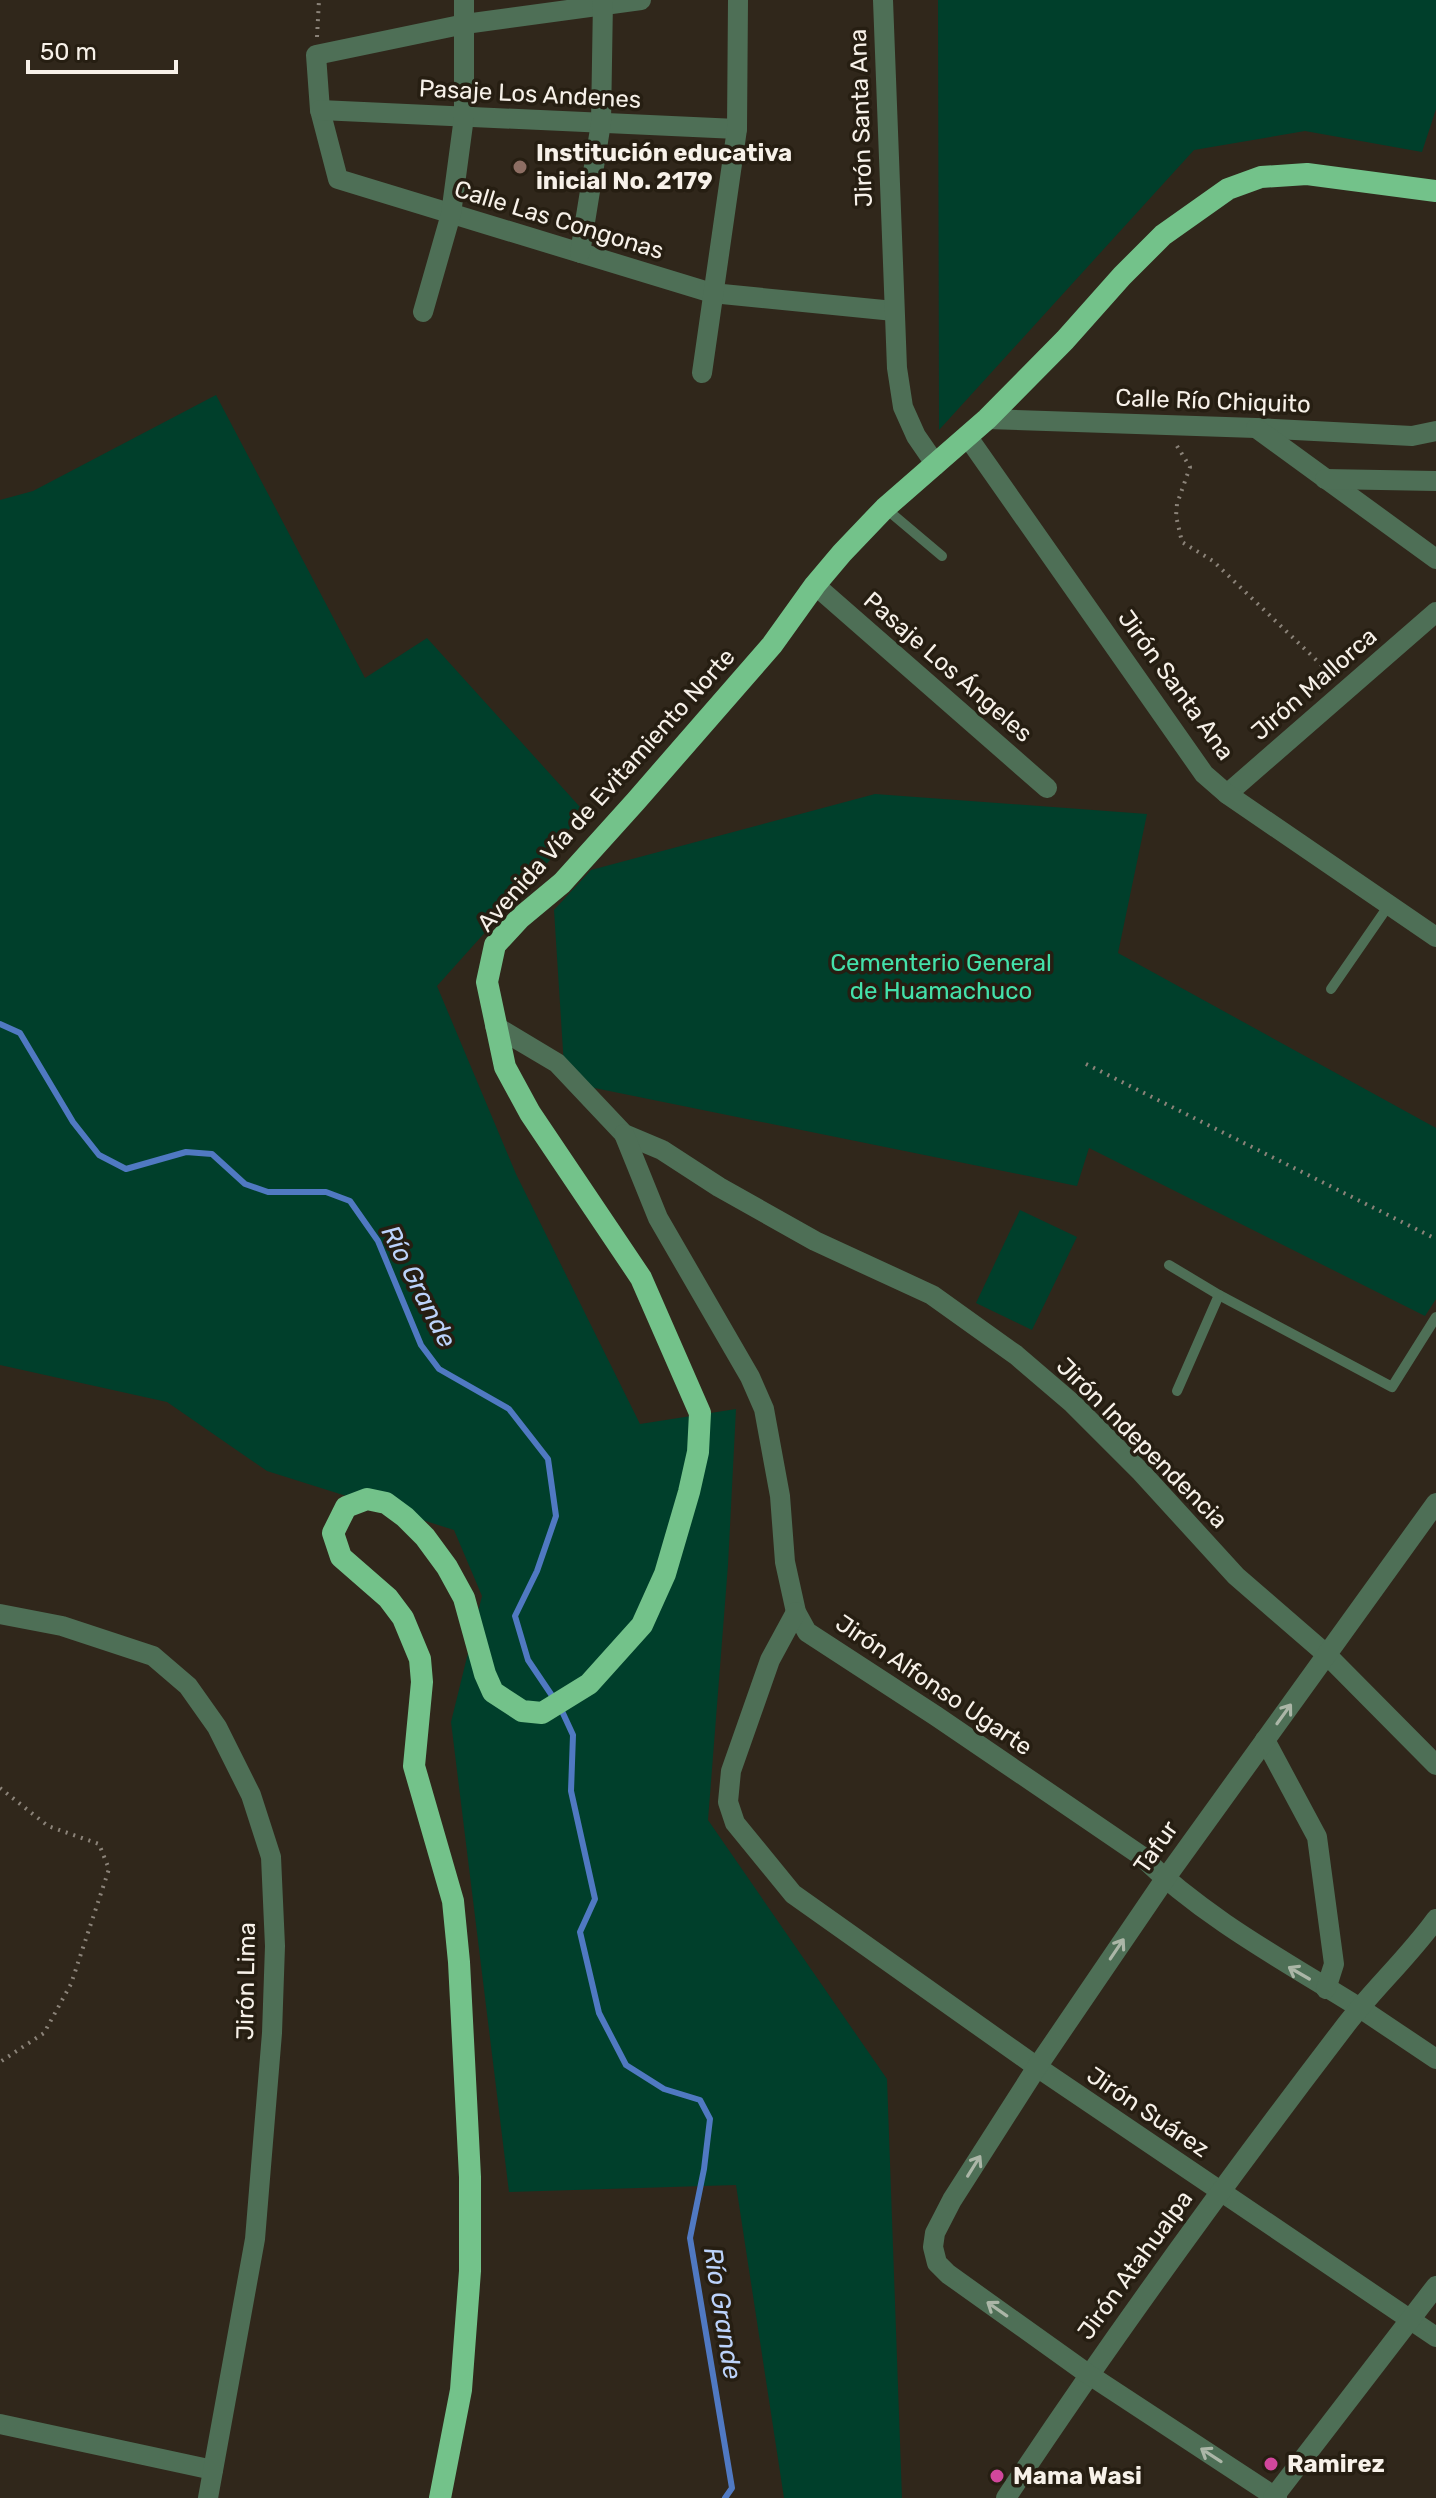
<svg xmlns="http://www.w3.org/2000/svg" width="1436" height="2498" font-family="Rubik,sans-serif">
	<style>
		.green { fill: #003f2b }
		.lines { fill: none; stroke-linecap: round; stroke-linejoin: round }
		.stream { stroke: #5079c2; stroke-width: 6 }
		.path { stroke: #8b8379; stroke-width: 4; stroke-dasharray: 2 6; stroke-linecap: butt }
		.service { stroke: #4e6f56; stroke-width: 10 }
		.minor { stroke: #4e6f56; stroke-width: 20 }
		.tertiary { stroke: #4e6f56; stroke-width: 20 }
		.trunk { stroke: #73c28a; stroke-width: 22 }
		.oneway { stroke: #abb6a7 }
		.education-dot { fill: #8d6e63; stroke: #261e12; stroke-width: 3 }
		.hotel-dot { fill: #d1479c; stroke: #261e12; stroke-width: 3 }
		.labels { text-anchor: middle; stroke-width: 7; stroke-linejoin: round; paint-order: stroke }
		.street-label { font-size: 24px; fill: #f7f1e9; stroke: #261e12 }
		.poi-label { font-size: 24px; font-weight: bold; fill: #f7f1e9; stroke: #261e12; text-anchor: start }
		.park-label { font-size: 24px; fill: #43e1aa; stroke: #261e12 }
		.water-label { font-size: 26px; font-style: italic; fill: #bcd3fb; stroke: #261e12 }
	</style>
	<rect width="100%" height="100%" fill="#30271b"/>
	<g class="green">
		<polygon points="938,0 1436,0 1436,109 1422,152 1305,131 1194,150 939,430"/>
		<polygon points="216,395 365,678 427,638 580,807 559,850 437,986 516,1174 640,1424 736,1409 728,1565 708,1820 887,2079 902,2498 784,2498 736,2185 509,2192 451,1722 482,1596 454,1530 267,1471 167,1402 0,1365 0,500 33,491"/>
		<polygon points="875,794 1147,814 1118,953 1436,1128 1436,1299 1425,1316 1089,1148 1077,1186 565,1082 554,910 591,870"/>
		<polygon points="1020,1210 1077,1237 1032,1330 976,1303"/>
	</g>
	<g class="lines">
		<polyline class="stream" points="0,1024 20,1033 73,1122 99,1155 126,1169 186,1152 212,1154 245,1184 268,1192 326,1192 350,1201 378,1241 421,1345 439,1369 509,1409 548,1459 556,1516 537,1571 515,1616 528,1660 561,1709 573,1735 571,1791 595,1899 580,1932 599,2013 626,2065 664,2089 700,2100 710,2119 704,2169 690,2238 732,2488 725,2498"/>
		<g class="path">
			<polyline points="317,37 319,0"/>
			<polyline points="1177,446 1190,467 1177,504 1176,516 1182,542 1213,561 1334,677"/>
			<polyline points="1086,1064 1436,1239"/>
			<polyline points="0,1788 48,1826 99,1844 109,1869 71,1984 44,2033 0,2062"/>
		</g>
		<g class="service">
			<polyline points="885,508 942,556"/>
			<polyline points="1331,989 1389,905"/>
			<polyline points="1169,1265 1219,1295 1392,1387 1436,1317"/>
			<polyline points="1177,1391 1219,1295"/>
		</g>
		<g class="minor">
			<polyline points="641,0 465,24 316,55 320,110 338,179 712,293 894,311"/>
			<polyline points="320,110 737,129"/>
			<polyline points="580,253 601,123 603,0"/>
			<polyline points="423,312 451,214 464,117 464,0"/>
			<polyline points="702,373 737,129 738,0"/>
			<polyline points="987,419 1256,428 1412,436 1436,431"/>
			<polyline points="1256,428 1436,559"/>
			<polyline points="1325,479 1436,481"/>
			<polyline points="815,585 1047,788"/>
			<polyline points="1227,794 1436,612"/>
			<polyline points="495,1026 557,1063 624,1134 662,1150 719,1187 815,1241 932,1295 1016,1355 1072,1403 1141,1472 1236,1576 1326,1654 1436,1765"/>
			<path d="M 624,1134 L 658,1218 L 750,1377 L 764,1409 L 780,1496 L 785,1562 L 796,1612 L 807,1632 L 936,1716 L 1140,1855 C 1206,1919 1283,1960 1360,2008 C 1385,2025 1411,2042 1436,2059"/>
			<polyline points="796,1612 770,1660 731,1771 728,1802 735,1823 793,1894 1037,2067 1436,2337"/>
			<polyline points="1265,1740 1317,1837 1334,1964 1326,1989"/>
			<polyline points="0,2424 213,2470"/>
			<path d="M 1006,2498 C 1112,2338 1225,2183 1342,2030 C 1371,1991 1407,1959 1436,1919"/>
			<polyline points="1277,2498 1088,2374 948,2274 937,2263 933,2247 935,2233 952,2200 1037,2067 1165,1879 1436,1503"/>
		</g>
		<g class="tertiary">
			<polyline points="883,0 897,368 903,407 916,436 936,465"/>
			<polyline points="967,436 1204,774 1227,794 1436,937"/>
			<polyline points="0,1614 62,1626 153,1656 188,1686 217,1727 251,1795 271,1857 275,1946 272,2033 255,2239 208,2498"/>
			<polyline points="1273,2498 1436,2286"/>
		</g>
		<polyline class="trunk" points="440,2498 461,2390 470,2271 470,2177 459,1962 453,1901 414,1766 422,1682 420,1659 403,1618 388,1598 341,1557 333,1533 346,1507 367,1499 386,1503 405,1517 425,1537 447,1567 464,1598 485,1674 493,1692 522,1711 542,1713 589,1684 642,1625 665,1574 689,1492 698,1452 700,1413 641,1278 530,1113 505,1067 487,982 495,945 520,918 562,883 636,801 772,645 815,585 842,553 885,508 987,419 1065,340 1122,276 1163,235 1228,189 1261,177 1307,174 1436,191"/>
	</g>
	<defs><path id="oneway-shaft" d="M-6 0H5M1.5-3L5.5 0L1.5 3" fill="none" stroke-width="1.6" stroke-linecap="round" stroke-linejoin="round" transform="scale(2)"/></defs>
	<g class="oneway">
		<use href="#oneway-shaft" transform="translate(1284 1714) rotate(-54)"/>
		<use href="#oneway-shaft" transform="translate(1117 1949) rotate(-56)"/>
		<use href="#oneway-shaft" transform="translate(1299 1973) rotate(-150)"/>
		<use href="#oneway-shaft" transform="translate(974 2166) rotate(-58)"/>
		<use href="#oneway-shaft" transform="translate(997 2309) rotate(-145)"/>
		<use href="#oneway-shaft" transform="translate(1211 2455) rotate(-147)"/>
	</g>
	<circle class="education-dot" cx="520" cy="167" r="8"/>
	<g class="hotel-dot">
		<circle cx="1271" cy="2464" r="8"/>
		<circle cx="997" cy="2476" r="8"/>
	</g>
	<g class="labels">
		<g class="street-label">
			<text transform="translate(530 94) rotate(3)" y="8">Pasaje Los Andenes</text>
			<text transform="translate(861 118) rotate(-92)" y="8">Jirón Santa Ana</text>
			<text transform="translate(559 220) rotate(17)" y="8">Calle Las Congonas</text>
			<text transform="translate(1213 401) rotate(2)" y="8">Calle Río Chiquito</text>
			<text transform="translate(948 667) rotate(41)" y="8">Pasaje Los Ángeles</text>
			<text transform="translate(1314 684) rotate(-41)" y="8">Jirón Mallorca</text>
			<text transform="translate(1176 685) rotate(54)" y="8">Jirón Santa Ana</text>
			<text transform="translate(606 790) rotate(-48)" y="8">Avenida Vía de Evitamiento Norte</text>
			<text transform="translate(1142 1443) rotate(45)" y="8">Jirón Independencia</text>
			<text transform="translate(934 1685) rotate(34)" y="8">Jirón Alfonso Ugarte</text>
			<text transform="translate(1156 1847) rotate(-55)" y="8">Tafur</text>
			<text transform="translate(246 1981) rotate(-89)" y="8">Jirón Lima</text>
			<text transform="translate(1148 2112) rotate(34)" y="8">Jirón Suárez</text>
			<text transform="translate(1135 2265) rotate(-54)" y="8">Jirón Atahualpa</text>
		</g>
		<g class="poi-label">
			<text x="536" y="161">Institución educativa<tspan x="536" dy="28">inicial No. 2179</tspan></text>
			<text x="1287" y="2472">Ramirez</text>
			<text x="1013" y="2484">Mama Wasi</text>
		</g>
		<g class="park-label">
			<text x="941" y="971">Cementerio General<tspan x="941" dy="28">de Huamachuco</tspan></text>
		</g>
		<g class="water-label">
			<text transform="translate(419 1286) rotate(63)" y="9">Río Grande</text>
			<text transform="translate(723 2313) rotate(81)" y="9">Río Grande</text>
		</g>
	</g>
	<path d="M28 60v12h148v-12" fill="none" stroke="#f7f1e9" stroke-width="4"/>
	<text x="40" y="60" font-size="24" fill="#f7f1e9" stroke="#261e12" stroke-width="6" paint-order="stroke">50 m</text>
</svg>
